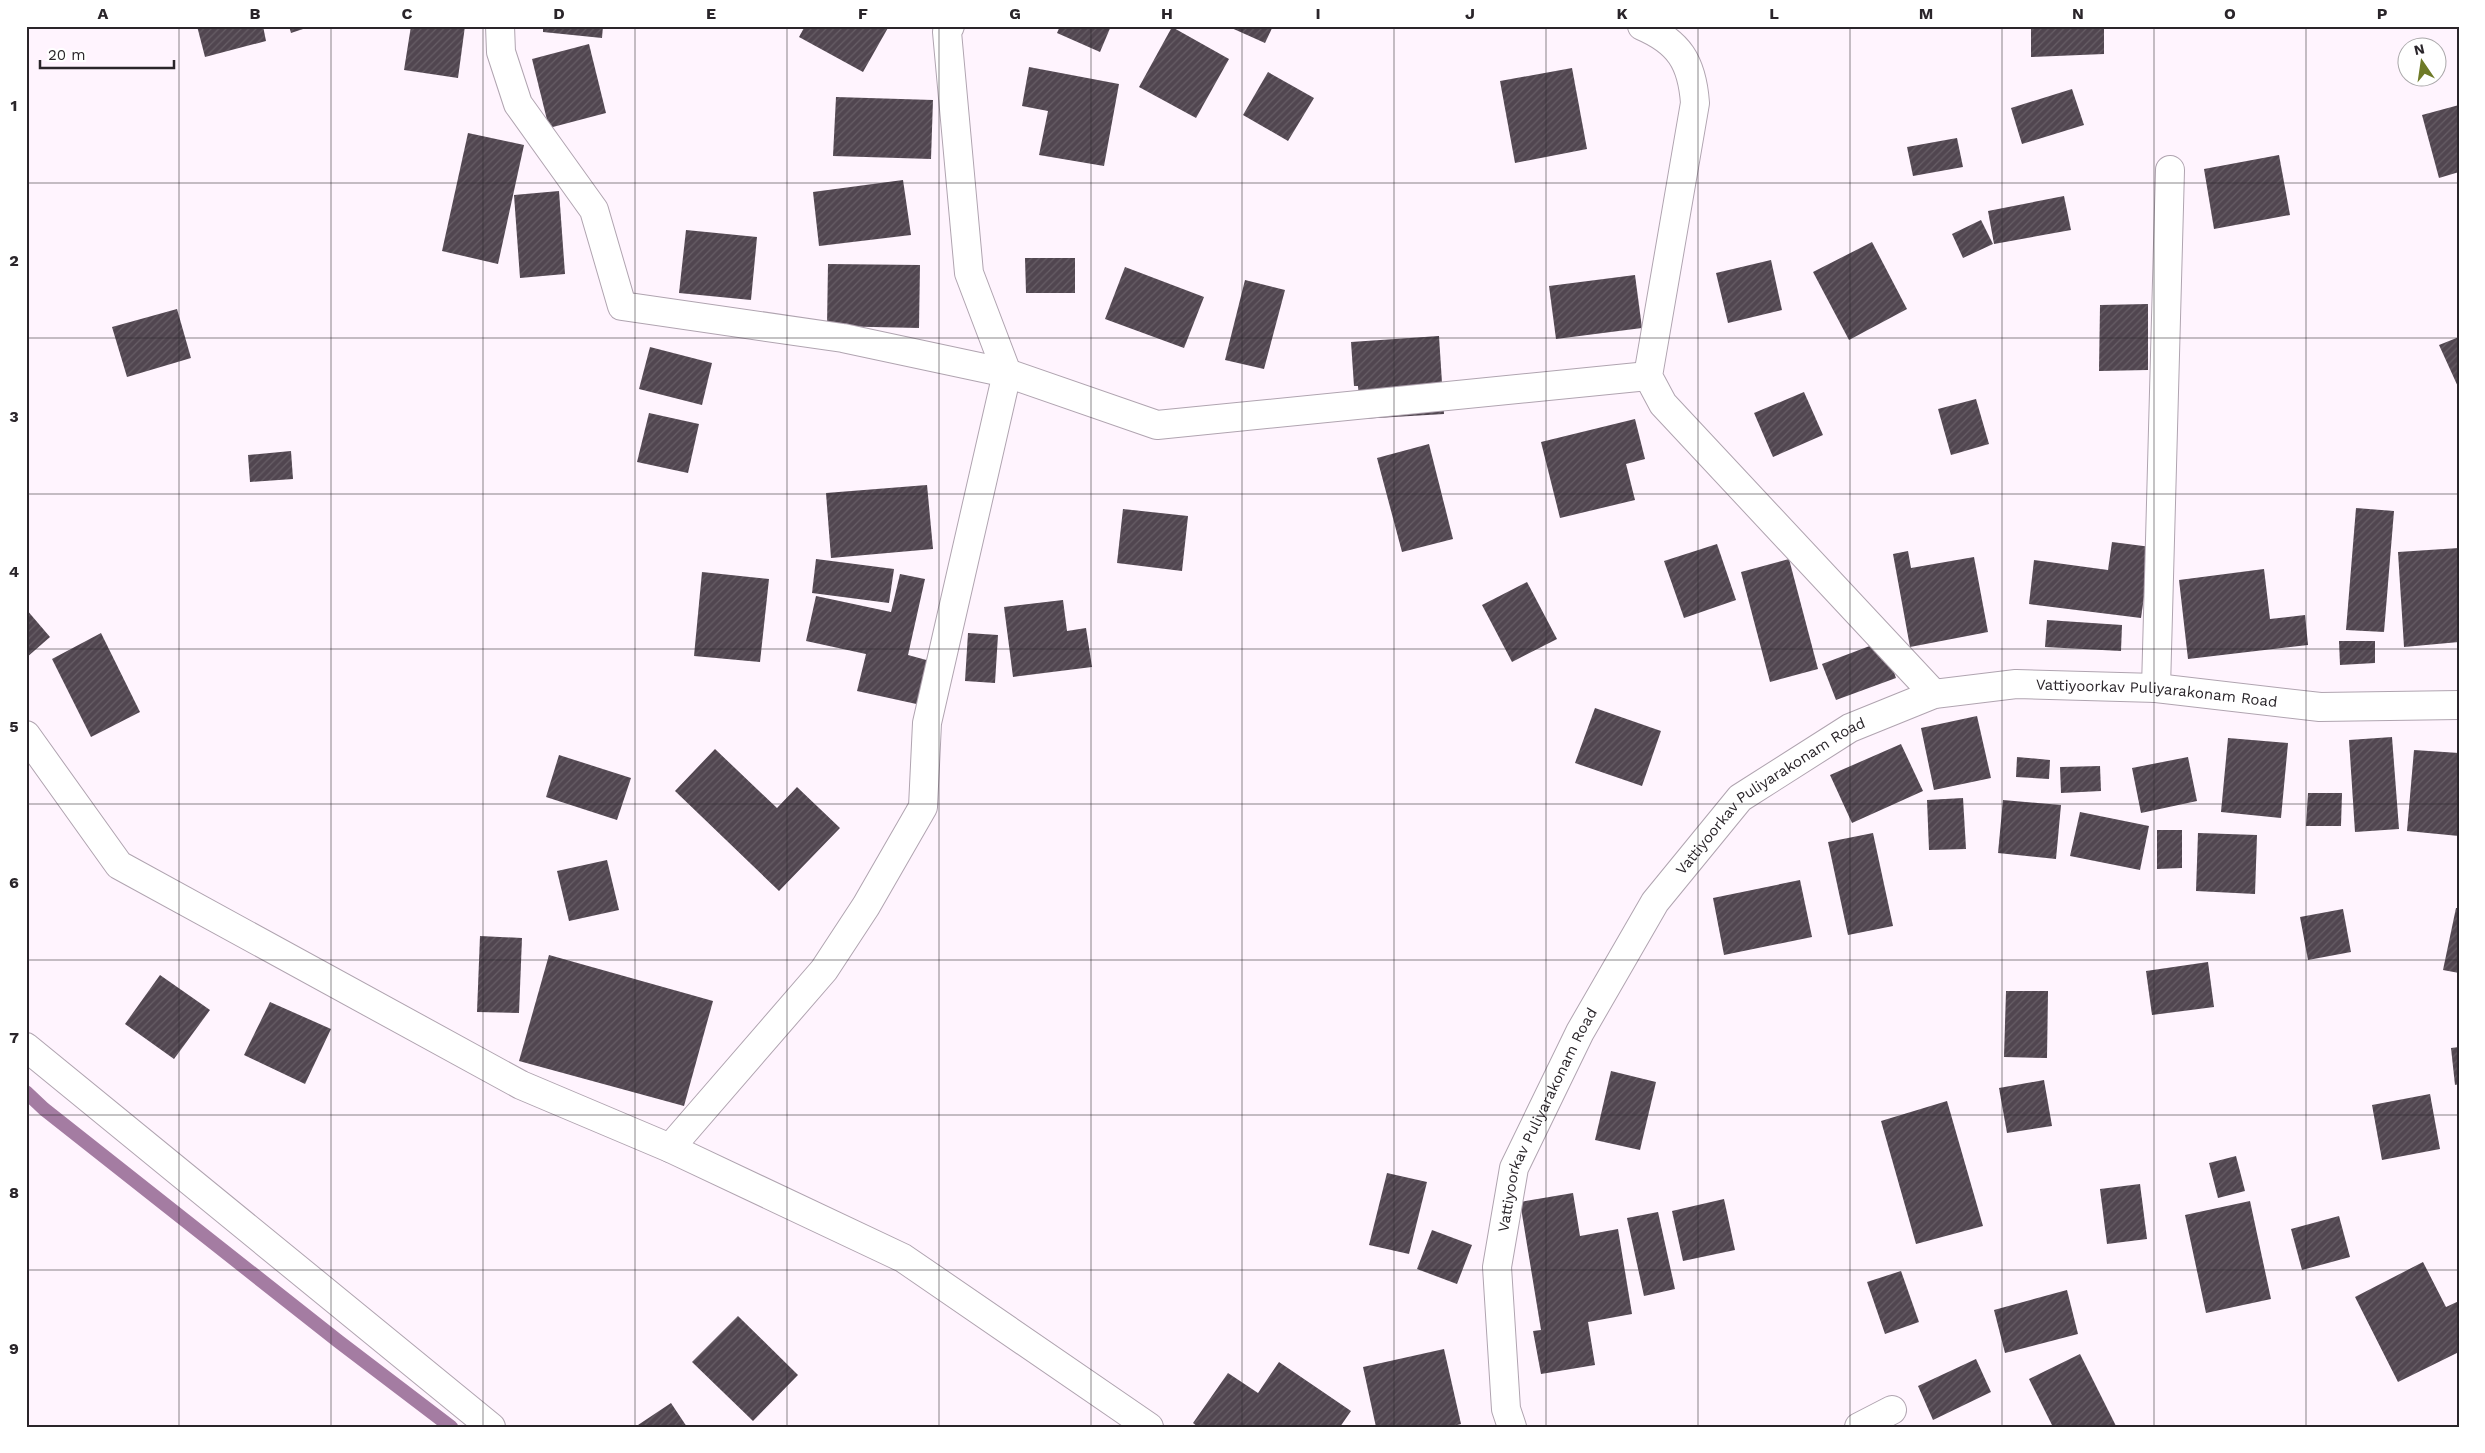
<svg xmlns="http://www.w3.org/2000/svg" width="2485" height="1453" font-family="'Work Sans',sans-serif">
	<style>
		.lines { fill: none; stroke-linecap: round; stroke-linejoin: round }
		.stream { stroke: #a47ca2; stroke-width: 14 }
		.building { fill: url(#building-hatch) }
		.minor-casing { stroke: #b0a4b0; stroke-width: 30 }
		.major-casing { stroke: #b0a4b0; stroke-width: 30 }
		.minor { stroke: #fff; stroke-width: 28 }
		.major { stroke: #fff; stroke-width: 28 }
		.grid { fill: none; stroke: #2a252a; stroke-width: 1; stroke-opacity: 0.55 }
		.labels { text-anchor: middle; stroke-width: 5; stroke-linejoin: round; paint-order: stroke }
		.street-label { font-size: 15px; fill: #2a252a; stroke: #fff }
		.neatline { fill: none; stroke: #2a252a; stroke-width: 2 }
		.grid-label { font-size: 16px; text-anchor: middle; font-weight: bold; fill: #2a252a }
	</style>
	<defs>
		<pattern id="building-hatch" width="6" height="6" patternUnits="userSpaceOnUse" patternTransform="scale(1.25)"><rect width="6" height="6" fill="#514650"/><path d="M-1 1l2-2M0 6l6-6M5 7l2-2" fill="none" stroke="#675e66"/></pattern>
	</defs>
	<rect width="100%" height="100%" fill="#fff4fe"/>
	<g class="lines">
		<polyline class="stream" points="26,1092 44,1109 338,1341 451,1427"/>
	</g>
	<g class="building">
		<polygon points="197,26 263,26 266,41 205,57"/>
		<polygon points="289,26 309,26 309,27 291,33"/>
		<polygon points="411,26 465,26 458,78 404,70"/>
		<polygon points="543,26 603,26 602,38 543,32"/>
		<polygon points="805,26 889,26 863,72 799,37"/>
		<polygon points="1060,26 1111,26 1100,52 1057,33"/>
		<polygon points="1227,26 1273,26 1265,43"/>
		<polygon points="2031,26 2104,26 2104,54 2031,57"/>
		<polygon points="1172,27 1229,59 1196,118 1139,87"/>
		<polygon points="589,44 606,113 549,128 532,59"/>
		<polygon points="1029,67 1119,84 1104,166 1039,155 1048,111 1022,106"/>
		<polygon points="1572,68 1587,149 1515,163 1500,81"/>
		<polygon points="1268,72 1314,98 1288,141 1243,115"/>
		<polygon points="2072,89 2084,125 2022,144 2011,108"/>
		<polygon points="836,97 933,100 931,159 833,156"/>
		<polygon points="2459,105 2459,172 2439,178 2422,115"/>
		<polygon points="468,133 524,145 498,264 442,251"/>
		<polygon points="1957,138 1963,167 1913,176 1907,147"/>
		<polygon points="2279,155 2290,215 2214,229 2204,169"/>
		<polygon points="903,180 911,235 819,246 813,192"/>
		<polygon points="559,191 565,274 520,278 514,195"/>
		<polygon points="2064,196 2071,230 1994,244 1988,211"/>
		<polygon points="1981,220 1993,244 1963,258 1952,234"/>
		<polygon points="686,230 757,237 751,300 679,293"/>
		<polygon points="1872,242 1907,309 1849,340 1813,272"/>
		<polygon points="1025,258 1075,258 1075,293 1026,293"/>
		<polygon points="1771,260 1782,310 1728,323 1716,273"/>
		<polygon points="828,264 920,265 919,328 827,326"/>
		<polygon points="1125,267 1204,297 1184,348 1105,319"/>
		<polygon points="1635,275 1642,328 1556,339 1549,286"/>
		<polygon points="1245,280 1285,290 1264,369 1225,360"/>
		<polygon points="2148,304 2148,370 2099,371 2100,305"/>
		<polygon points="177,309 191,358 127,377 112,327"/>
		<polygon points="1439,336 1444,414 1360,419 1358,386 1354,386 1351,342"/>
		<polygon points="2459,337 2459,389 2439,345"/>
		<polygon points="650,347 712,363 702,405 639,389"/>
		<polygon points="1804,392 1823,435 1773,457 1754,413"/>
		<polygon points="1976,399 1989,444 1951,455 1938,409"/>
		<polygon points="649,413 699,424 688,473 637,462"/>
		<polygon points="1635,419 1645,459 1626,464 1635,500 1560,518 1541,442"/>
		<polygon points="1429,444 1453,539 1402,552 1377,458"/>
		<polygon points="291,451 293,479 250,482 248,455"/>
		<polygon points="927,485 933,549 831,558 826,493"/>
		<polygon points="2356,508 2394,511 2384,632 2346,630"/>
		<polygon points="1123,509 1188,516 1182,571 1117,563"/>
		<polygon points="2112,542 2151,547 2141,618 2029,604 2034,560 2108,570"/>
		<polygon points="1717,544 1736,600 1684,618 1664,561"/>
		<polygon points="2459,548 2459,642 2404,647 2398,552"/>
		<polygon points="1908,551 1911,568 1974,557 1988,632 1910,647 1893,554"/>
		<polygon points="816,559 894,569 889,603 812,593"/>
		<polygon points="1789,559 1818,669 1770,682 1741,572"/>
		<polygon points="2264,569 2270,619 2305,615 2308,645 2188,659 2179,580"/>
		<polygon points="702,572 769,579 760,662 694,656"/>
		<polygon points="900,574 925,579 908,655 930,661 921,705 857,691 866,654 806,641 816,596 891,612"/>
		<polygon points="1527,582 1557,639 1512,662 1482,605"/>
		<polygon points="1063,600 1067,631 1086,628 1092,667 1013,677 1004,607"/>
		<polygon points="26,609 50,637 26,658"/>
		<polygon points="2047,620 2122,625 2121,651 2045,647"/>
		<polygon points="101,633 140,712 91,737 52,659"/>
		<polygon points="968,633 998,635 995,683 965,681"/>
		<polygon points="1883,641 1896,678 1836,700 1822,664"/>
		<polygon points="2339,641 2375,641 2375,663 2340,665"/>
		<polygon points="1595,708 1661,731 1642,786 1575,763"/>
		<polygon points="1977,716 1991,778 1934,790 1921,728"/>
		<polygon points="2392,737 2399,829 2355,832 2349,740"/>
		<polygon points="2228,738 2288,743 2281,818 2221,812"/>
		<polygon points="1901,744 1923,791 1852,823 1830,775"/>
		<polygon points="715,749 777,808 797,787 840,828 779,891 675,791"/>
		<polygon points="2414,750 2459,753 2459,836 2407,831"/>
		<polygon points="559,755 631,778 617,820 546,797"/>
		<polygon points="2017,757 2050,760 2049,779 2016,777"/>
		<polygon points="2188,757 2197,801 2141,813 2132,768"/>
		<polygon points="2100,766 2101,791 2061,793 2060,767"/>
		<polygon points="2308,793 2342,793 2341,826 2306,826"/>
		<polygon points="1963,798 1966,849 1929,850 1927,800"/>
		<polygon points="2003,800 2061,805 2056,859 1998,853"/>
		<polygon points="2080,812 2149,826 2140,870 2070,856"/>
		<polygon points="2157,830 2182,830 2182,868 2157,869"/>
		<polygon points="1873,833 1893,926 1848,935 1828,842"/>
		<polygon points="2198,833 2257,835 2255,894 2196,891"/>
		<polygon points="607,860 619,910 569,921 557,871"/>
		<polygon points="1800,880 1812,937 1724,955 1713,898"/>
		<polygon points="2456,908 2459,908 2459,973 2443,970"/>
		<polygon points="2343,909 2351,952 2308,960 2300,917"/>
		<polygon points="480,936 522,938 519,1013 477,1012"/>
		<polygon points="549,955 713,1001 684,1106 519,1061"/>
		<polygon points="2208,962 2214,1007 2152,1015 2146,971"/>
		<polygon points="160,975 210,1010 174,1059 125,1024"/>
		<polygon points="2006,991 2048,991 2047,1058 2004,1057"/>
		<polygon points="270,1002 331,1029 305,1084 244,1055"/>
		<polygon points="2459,1047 2459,1084 2455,1085 2451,1048"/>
		<polygon points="1611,1071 1656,1082 1640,1150 1595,1140"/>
		<polygon points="2044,1080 2052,1126 2007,1133 1999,1088"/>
		<polygon points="2430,1094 2440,1149 2382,1160 2372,1105"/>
		<polygon points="1947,1101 1983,1226 1916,1244 1881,1121"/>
		<polygon points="2236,1156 2245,1191 2218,1198 2209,1163"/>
		<polygon points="1387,1173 1427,1182 1409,1254 1369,1245"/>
		<polygon points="2140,1184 2147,1239 2107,1244 2100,1189"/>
		<polygon points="1573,1193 1580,1236 1618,1229 1632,1314 1588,1322 1595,1365 1541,1374 1533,1331 1541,1330 1520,1202"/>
		<polygon points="1724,1199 1735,1250 1683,1261 1672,1211"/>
		<polygon points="2250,1201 2271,1299 2206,1313 2185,1215"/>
		<polygon points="1658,1212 1675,1289 1644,1296 1627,1218"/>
		<polygon points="2339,1216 2350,1257 2302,1270 2291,1229"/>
		<polygon points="1432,1230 1472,1245 1457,1284 1417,1269"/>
		<polygon points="2423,1262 2446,1307 2459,1301 2459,1352 2398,1382 2355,1297"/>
		<polygon points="1901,1271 1919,1322 1885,1334 1867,1282"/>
		<polygon points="2067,1290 2078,1334 2005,1353 1994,1310"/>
		<polygon points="738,1316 798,1375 753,1421 692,1362"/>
		<polygon points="1444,1349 1461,1424 1449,1427 1376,1427 1363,1367"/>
		<polygon points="2080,1354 2116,1426 2115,1427 2053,1427 2029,1379"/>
		<polygon points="1976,1359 1991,1392 1933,1420 1918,1386"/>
		<polygon points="1279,1362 1351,1411 1340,1427 1198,1427 1193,1423 1228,1373 1258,1393"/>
		<polygon points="671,1403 687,1427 635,1427"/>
	</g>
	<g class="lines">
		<defs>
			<g id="minor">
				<polyline points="500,26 501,52 518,104 594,210 622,306 843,338 1007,373 1157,425 1648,376"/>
				<path d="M 1642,26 C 1679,42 1692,62 1695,103 L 1648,376 L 1663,404 L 1934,694"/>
				<polyline points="2156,688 2170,170"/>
				<polyline points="26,735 119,865 521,1085 670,1148 903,1258 1149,1427"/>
				<polyline points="26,1047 491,1427"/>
				<polyline points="670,1148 824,970 866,906 923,807 927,723 1007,373 969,273 947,32 950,26"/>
				<polyline points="1859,1427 1892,1410"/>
			</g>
			<g id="major">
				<path id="s1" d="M 1512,1427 L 1506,1409 L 1497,1267 L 1514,1168 L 1580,1032 L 1655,902 L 1740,798 L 1850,728 L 1934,694 L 2016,684 L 2156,688 L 2320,707 L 2459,705"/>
			</g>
		</defs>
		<use href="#minor" class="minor-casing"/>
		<use href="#major" class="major-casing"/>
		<use href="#minor" class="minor"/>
		<use href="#major" class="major"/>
	</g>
	<path class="grid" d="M 179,26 L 179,1427M 331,26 L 331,1427M 483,26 L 483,1427M 635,26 L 635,1427M 787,26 L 787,1427M 939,26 L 939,1427M 1091,26 L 1091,1427M 1242,26 L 1242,1427M 1394,26 L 1394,1427M 1546,26 L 1546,1427M 1698,26 L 1698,1427M 1850,26 L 1850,1427M 2002,26 L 2002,1427M 2154,26 L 2154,1427M 2306,26 L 2306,1427M 26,183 L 2459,183M 26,338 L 2459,338M 26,494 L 2459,494M 26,649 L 2459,649M 26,804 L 2459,804M 26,960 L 2459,960M 26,1115 L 2459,1115M 26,1270 L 2459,1270"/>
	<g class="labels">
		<g class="street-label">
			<text dy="5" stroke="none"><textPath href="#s1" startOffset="1142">Vattiyoorkav Puliyarakonam Road</textPath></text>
			<text dy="5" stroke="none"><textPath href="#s1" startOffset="722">Vattiyoorkav Puliyarakonam Road</textPath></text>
			<text dy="5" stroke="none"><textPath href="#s1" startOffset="318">Vattiyoorkav Puliyarakonam Road</textPath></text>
		</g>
	</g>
	<rect width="2485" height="1453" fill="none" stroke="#ffffff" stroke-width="55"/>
	<g transform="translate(2422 62) rotate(347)"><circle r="24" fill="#ffffff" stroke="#aaa8aa"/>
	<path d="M0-4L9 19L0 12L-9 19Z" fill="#6e7a27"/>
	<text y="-8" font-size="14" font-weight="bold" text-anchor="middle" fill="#2a252a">N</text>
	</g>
	<path d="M40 60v8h134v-8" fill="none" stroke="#2a252a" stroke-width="2.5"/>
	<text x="48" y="60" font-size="15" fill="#2a252a" stroke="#ffffff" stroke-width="4" paint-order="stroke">20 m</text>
	<rect x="28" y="28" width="2430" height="1398" class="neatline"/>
	<g class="grid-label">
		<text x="103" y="19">A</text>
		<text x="255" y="19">B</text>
		<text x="407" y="19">C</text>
		<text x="559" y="19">D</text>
		<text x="711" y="19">E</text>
		<text x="863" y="19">F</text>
		<text x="1015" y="19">G</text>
		<text x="1167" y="19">H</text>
		<text x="1318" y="19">I</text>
		<text x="1470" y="19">J</text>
		<text x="1622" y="19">K</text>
		<text x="1774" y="19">L</text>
		<text x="1926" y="19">M</text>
		<text x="2078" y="19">N</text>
		<text x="2230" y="19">O</text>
		<text x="2382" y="19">P</text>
		<text x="14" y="111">1</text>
		<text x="14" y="266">2</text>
		<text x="14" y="422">3</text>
		<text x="14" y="577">4</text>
		<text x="14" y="732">5</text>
		<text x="14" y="888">6</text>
		<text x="14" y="1043">7</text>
		<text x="14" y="1198">8</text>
		<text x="14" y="1354">9</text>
	</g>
</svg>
